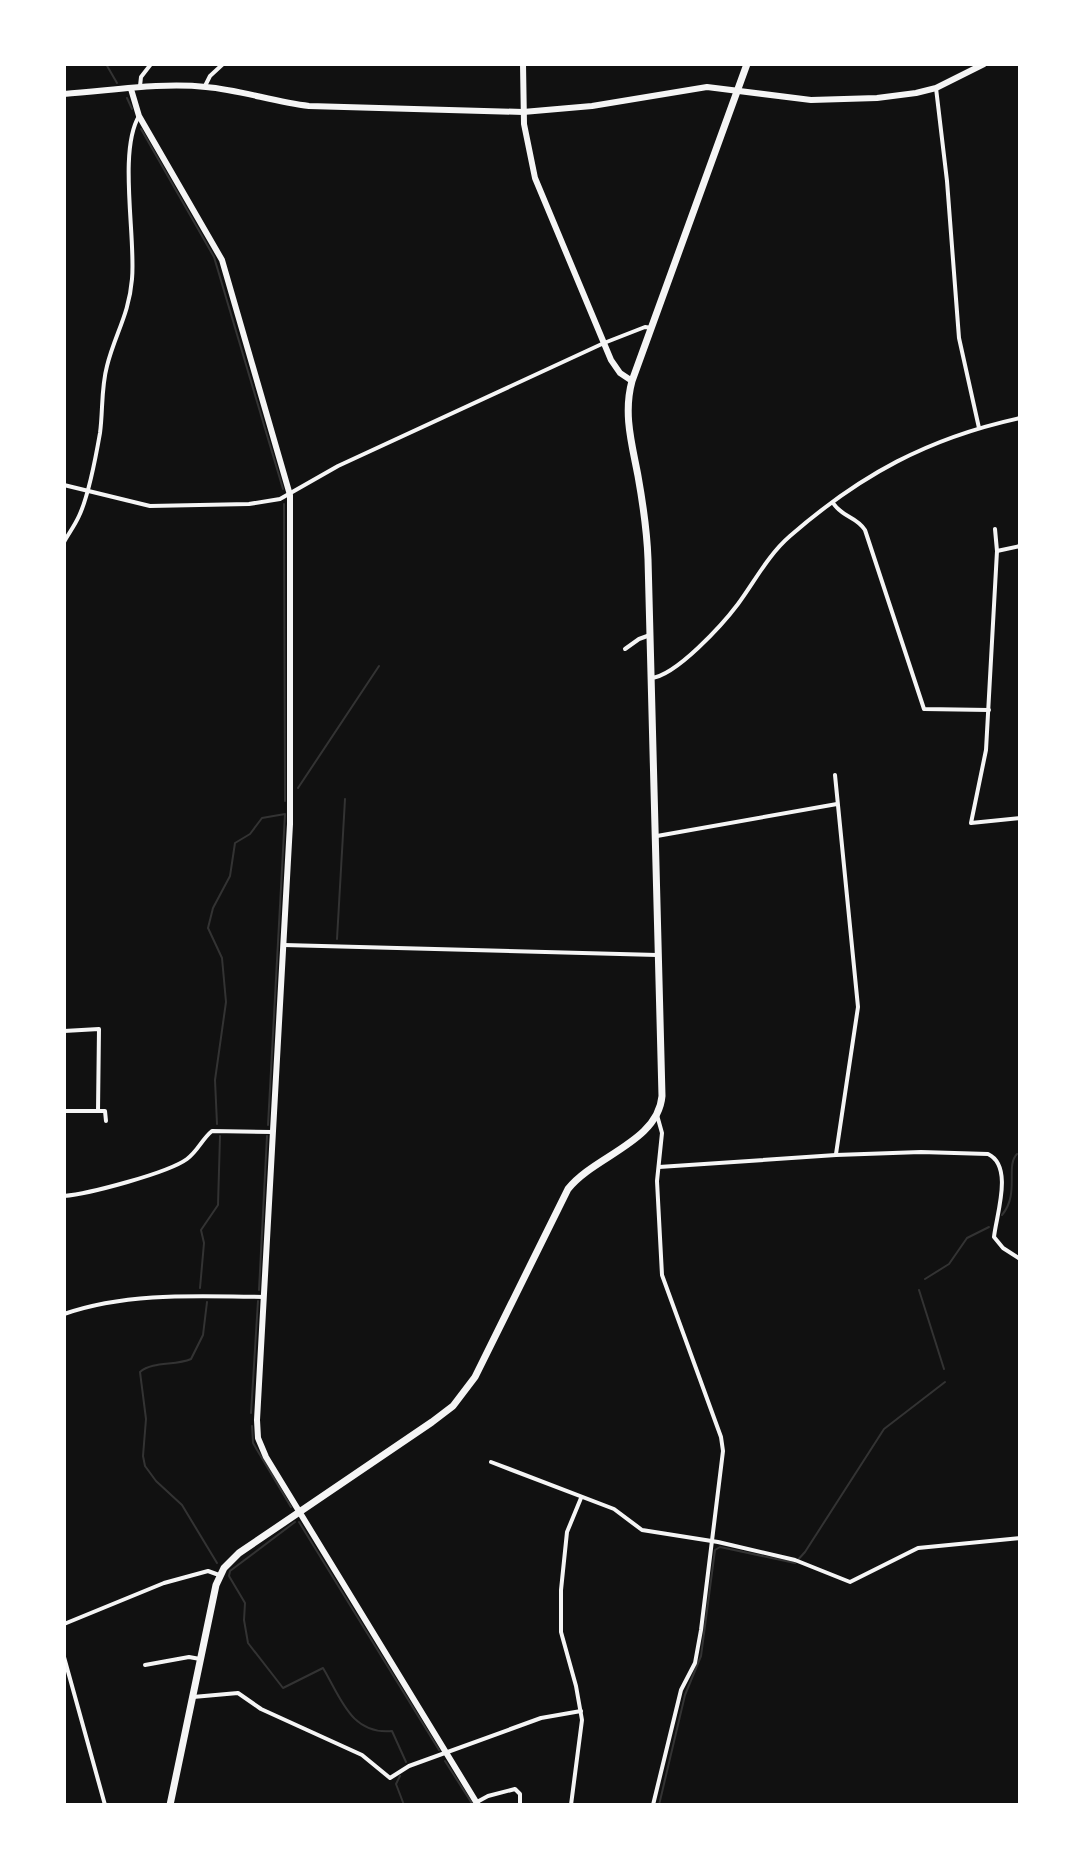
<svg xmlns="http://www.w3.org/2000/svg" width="1084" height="1869" font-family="Rubik,sans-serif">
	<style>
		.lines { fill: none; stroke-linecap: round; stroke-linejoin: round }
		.stream { stroke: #333; stroke-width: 2 }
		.minor { stroke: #f5f5f5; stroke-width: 4 }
		.tertiary { stroke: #f5f5f5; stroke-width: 6 }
		.secondary { stroke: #f5f5f5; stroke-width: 6 }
		.primary { stroke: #f5f5f5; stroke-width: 7 }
	</style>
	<rect width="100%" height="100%" fill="#111"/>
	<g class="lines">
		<g class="stream">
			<polyline points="106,64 117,83"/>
			<polyline points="127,98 132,109"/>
			<polyline points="141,129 214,257 283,489"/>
			<polyline points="284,504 285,801"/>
			<polyline points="298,788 379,666"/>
			<polyline points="337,939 345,799"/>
			<polyline points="217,1124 215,1080 226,1002 222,958 208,928 213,908 230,876 235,843 250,834 262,818 285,814 268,1125"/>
			<path d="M 1002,1215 C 1020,1194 1005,1166 1017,1154"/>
			<polyline points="925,1279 949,1264 967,1238 989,1227"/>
			<polyline points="200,1288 204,1243 201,1230 218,1205 220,1136"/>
			<polyline points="259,1290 267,1136"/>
			<polyline points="919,1290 944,1369"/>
			<path d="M 207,1302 L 203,1335 L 191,1359 C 175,1366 153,1361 140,1372 L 146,1419 L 143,1456 L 145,1466 L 156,1481 L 182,1505 L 217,1563"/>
			<polyline points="251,1413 258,1301"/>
			<polyline points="252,1426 253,1443 291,1507"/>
			<path d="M 295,1522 L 230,1571 L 229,1576 L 245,1603 L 244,1620 L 248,1643 L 283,1688 L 323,1668 C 341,1698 351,1735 392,1731 L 406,1762"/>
			<polyline points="299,1522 439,1750"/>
			<polyline points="445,1761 473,1805"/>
			<polyline points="400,1776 396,1784 404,1805"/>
			<polyline points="659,1805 685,1695 701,1656 715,1550 720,1547 795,1563 805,1552 884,1429 945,1382"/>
		</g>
		<g class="minor">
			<polyline points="140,86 141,77 151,64"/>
			<polyline points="205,86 210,76 223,64"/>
			<polyline points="936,88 947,181 959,338 979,428"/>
			<polyline points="64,485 150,506 249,504 280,499 338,466 604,343 645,327 652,328"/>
			<path d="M 833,503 C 843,518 856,516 865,530 L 924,709 L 989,710"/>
			<polyline points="995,529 997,551 986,750 971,823 1020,818"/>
			<path d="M 64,542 C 69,533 75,525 79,516 C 89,495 96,456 100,433 C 103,411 101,388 107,366 C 115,334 129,315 132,279 C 136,238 118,151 139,116"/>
			<polyline points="997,551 1020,546"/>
			<polyline points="625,649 639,639 650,635"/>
			<path d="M 651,678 C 676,676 723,624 738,604 C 755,581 768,555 790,536 C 860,475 928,438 1020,418"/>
			<polyline points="835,775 858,1007 836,1154"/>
			<polyline points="657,836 837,804"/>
			<polyline points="284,945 657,955"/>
			<polyline points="64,1031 99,1029 98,1111"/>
			<polyline points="64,1111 105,1111 106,1121"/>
			<path d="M 659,1167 L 836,1155 L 921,1152 L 988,1154 C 1014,1166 996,1216 994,1237 L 1003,1248 L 1020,1259"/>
			<path d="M 64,1196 C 88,1194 168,1173 187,1159 C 198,1151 202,1139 212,1131 L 272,1132"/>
			<path d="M 64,1314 C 127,1292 198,1296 264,1297"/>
			<polyline points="491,1462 614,1509 642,1530 718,1542 795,1560 850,1582 918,1548 1020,1538"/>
			<polyline points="64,1624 164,1583 208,1571 219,1575"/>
			<polyline points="64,1657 105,1805"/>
			<polyline points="145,1665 189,1657 200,1659"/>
			<polyline points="193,1697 238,1693 261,1709 362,1755 390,1778 409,1766 541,1718 581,1711"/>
			<polyline points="477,1802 488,1796 515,1789 520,1794 520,1805"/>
			<polyline points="571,1805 582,1720 576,1686 561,1632 561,1590 567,1532 581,1498"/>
			<polyline points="653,1805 681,1690 695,1663 701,1630 723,1451 721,1437 662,1275 657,1181 662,1133 657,1115"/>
		</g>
		<polyline class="tertiary" points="131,89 139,116 222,260 290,495 290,824 257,1420 258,1438 266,1457 478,1805"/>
		<g class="secondary">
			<polyline points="523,64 524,124 535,178 611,360 620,373 632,381"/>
			<path d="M 64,94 C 110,91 160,82 206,87 C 241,90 274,102 309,106 L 523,112 L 592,106 L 707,87 L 811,100 L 877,98 L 916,93 L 936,88 L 984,64"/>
		</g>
		<path class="primary" d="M 170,1805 L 216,1585 L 224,1568 L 239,1553 L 432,1422 L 453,1406 L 475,1377 L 568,1189 C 594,1156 658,1142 662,1096 L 648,559 C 647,531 643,504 638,476 C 632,444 623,414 632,381 L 747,64"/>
	</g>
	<rect width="1084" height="1869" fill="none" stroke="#ffffff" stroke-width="132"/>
</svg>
